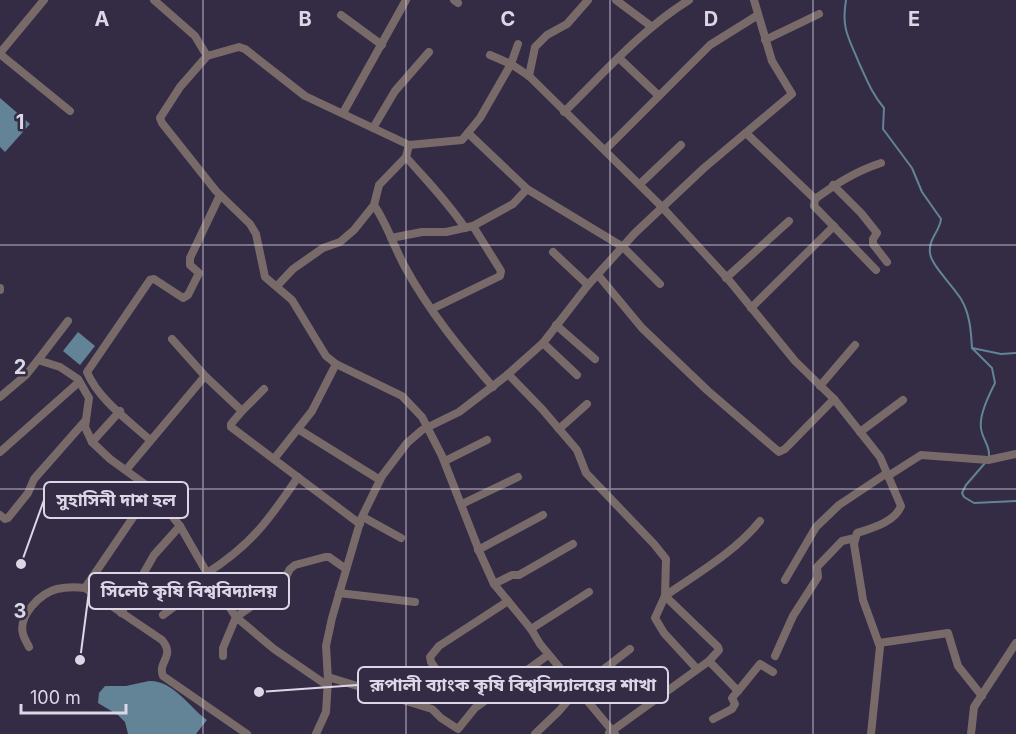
<svg xmlns="http://www.w3.org/2000/svg" width="1016" height="734" font-family="Inter,'Noto Sans Bengali',sans-serif">
	<style>
		.water { fill: #628496 }
		.lines { fill: none; stroke-linecap: round; stroke-linejoin: round }
		.stream { stroke: #628496; stroke-width: 2 }
		.minor { stroke: #796a6a; stroke-width: 8 }
		.grid { fill: none; stroke: #dcd7e7; stroke-width: 1.5; stroke-opacity: 0.55 }
		.grid-label { font-size: 20px; text-anchor: middle; font-weight: bold; fill: #dcd7e7; stroke: #342b44; stroke-width: 5; stroke-linejoin: round; paint-order: stroke }
		.leader { fill: none; stroke: #dcd7e7; stroke-width: 2 }
		.callout-dot { fill: #dcd7e7; stroke: #342b44; stroke-width: 2 }
		.callout { fill: #342b44; stroke: #dcd7e7; stroke-width: 2 }
		.callout-label { font-size: 18px; text-anchor: middle; font-weight: bold; fill: #dcd7e7 }
	</style>
	<rect width="100%" height="100%" fill="#342b44"/>
	<g class="water">
		<polygon points="0,98 30,124 5,152 0,147"/>
		<polygon points="78,332 95,346 80,365 63,351"/>
		<path d="M 149,681 C 173,680 189,707 207,720 L 196,734 L 128,734 L 125,722 L 118,715 L 98,703 L 99,693 L 105,686 L 126,686 Z"/>
	</g>
	<g class="lines">
		<g class="stream">
			<path d="M 846,0 C 841,29 849,38 859,63 C 867,80 872,94 884,108 L 883,129 L 912,168 L 922,192 L 941,219 C 940,231 928,239 930,253 C 931,265 954,287 961,299 C 970,314 971,331 972,348 L 992,368 L 995,383 C 989,395 979,415 981,428 C 982,439 990,445 989,456"/>
			<polyline points="972,348 1001,354 1016,353"/>
			<polyline points="985,463 966,485 962,493 964,497 974,503 1016,501"/>
		</g>
		<g class="minor">
			<polyline points="154,0 195,36 207,56 180,87 160,118 162,123 216,191 250,224 256,234 265,277 292,300 326,356 336,364 402,396 422,417 442,456 480,553 494,584 531,629 540,644 615,734"/>
			<polyline points="454,0 458,3"/>
			<polyline points="616,0 652,27"/>
			<polyline points="341,15 382,45"/>
			<polyline points="765,40 819,14"/>
			<polyline points="0,53 44,0"/>
			<polyline points="0,54 70,111"/>
			<polyline points="490,55 511,64 518,44"/>
			<polyline points="207,56 239,47 245,49 305,96 409,145"/>
			<polyline points="619,58 659,96"/>
			<polyline points="529,76 535,47 547,35 567,24 588,0"/>
			<path d="M 564,112 C 604,73 642,29 689,0"/>
			<polyline points="343,113 406,0"/>
			<polyline points="373,128 395,91 429,52"/>
			<polyline points="468,133 527,189 623,247 660,284"/>
			<path d="M 746,133 L 815,199 C 836,184 856,171 881,163"/>
			<polyline points="605,150 710,45 758,15"/>
			<path d="M 406,157 C 426,180 448,202 465,228"/>
			<polyline points="640,184 681,145"/>
			<polyline points="833,185 861,213 877,233 873,239 873,244 887,262"/>
			<polyline points="815,199 814,206 876,270"/>
			<polyline points="391,238 422,232 446,232 473,226 513,204 527,189"/>
			<polyline points="553,252 588,285"/>
			<polyline points="598,275 642,328 708,391 779,452 785,449 834,399"/>
			<polyline points="726,278 789,221"/>
			<polyline points="277,286 293,269 323,248 340,242 354,230 374,205"/>
			<polyline points="0,288 0,290"/>
			<polyline points="751,308 834,226"/>
			<polyline points="432,309 500,276 501,271 473,226"/>
			<polyline points="556,325 595,359"/>
			<polyline points="172,339 205,376"/>
			<polyline points="543,343 577,375"/>
			<polyline points="38,360 68,321"/>
			<polyline points="508,374 542,409 577,450 586,473 654,544 666,559 665,596 655,618 664,633 697,669"/>
			<polyline points="820,386 855,345"/>
			<path d="M 493,387 C 460,349 429,311 405,267 C 394,247 387,224 374,205 L 379,185 L 406,157 L 409,145 L 462,140 L 480,118 L 511,64 L 529,76 L 662,207 L 728,279 L 795,361 L 834,399 L 880,457 L 901,506 C 895,522 872,528 857,533 L 854,544 L 863,600 L 880,647 L 871,734"/>
			<polyline points="0,397 26,375 38,360 60,367 78,379 89,398 85,427 92,442 110,459 146,485 157,497 180,526 207,573 236,617 223,648 223,656"/>
			<polyline points="242,411 231,424 231,427 360,524"/>
			<polyline points="298,429 380,480"/>
			<polyline points="559,429 587,404"/>
			<polyline points="860,432 903,400"/>
			<path d="M 150,440 C 129,421 98,399 87,372 L 150,280 L 154,279 L 183,298 L 188,295 L 199,273 L 190,265 L 190,258 L 220,195"/>
			<polyline points="92,442 120,411"/>
			<polyline points="0,452 79,382"/>
			<polyline points="274,459 312,411 336,364"/>
			<polyline points="445,461 487,440"/>
			<polyline points="126,470 205,376 242,411 264,389"/>
			<polyline points="888,476 921,455 988,460 1016,454"/>
			<polyline points="462,504 518,477"/>
			<polyline points="0,515 5,519 8,518 28,493 34,479 86,420"/>
			<polyline points="363,517 401,538"/>
			<polyline points="478,550 543,515"/>
			<path d="M 207,573 C 251,545 269,520 298,477"/>
			<polyline points="785,580 816,527 839,505 887,473"/>
			<polyline points="494,584 512,575 519,575 573,544"/>
			<polyline points="85,588 151,491"/>
			<polyline points="339,593 415,602"/>
			<path d="M 665,596 C 698,573 735,552 760,521"/>
			<polyline points="665,596 718,647 719,650 709,661"/>
			<polyline points="121,613 154,555 180,526"/>
			<polyline points="163,615 187,597 214,585"/>
			<polyline points="531,629 589,592"/>
			<polyline points="879,643 948,633 958,666 982,696"/>
			<path d="M 29,647 C 27,643 24,638 23,634 C 18,616 40,593 57,589 C 66,587 76,587 85,588 L 162,640 C 176,657 157,661 163,676 L 247,734"/>
			<polyline points="775,656 793,616 818,577 817,567 842,541 855,538"/>
			<polyline points="328,677 432,709 441,718 458,729 475,708 548,655"/>
			<polyline points="443,680 431,662 430,657 439,646 508,601"/>
			<polyline points="328,686 274,649 236,617 276,589 283,582 290,569 295,565 325,557 329,557 346,569"/>
			<polyline points="713,719 732,709 735,704 732,698 738,691"/>
			<polyline points="609,733 709,661 738,691 760,664 773,672"/>
			<polyline points="316,734 326,712 328,680 326,646 332,618 361,519 382,476 407,443 422,430 459,412 506,376 543,343 588,285 635,233 704,168 792,94 772,61 754,0"/>
			<polyline points="535,734 559,711 577,690 630,649"/>
			<polyline points="971,734 974,707 1016,643"/>
		</g>
	</g>
	<path class="grid" d="M 203,0 L 203,734M 406,0 L 406,734M 610,0 L 610,734M 813,0 L 813,734M 0,245 L 1016,245M 0,489 L 1016,489"/>
	<g class="grid-label">
		<text x="102" y="26">A</text>
		<text x="305" y="26">B</text>
		<text x="508" y="26">C</text>
		<text x="711" y="26">D</text>
		<text x="914" y="26">E</text>
		<text x="20" y="129">1</text>
		<text x="20" y="374">2</text>
		<text x="20" y="618">3</text>
	</g>
	<path class="leader" d="M21 564L44 500M80 660L89 591M259 692L358 685"/>
	<g class="callout-dot">
		<circle cx="21" cy="564" r="6"/>
		<circle cx="80" cy="660" r="6"/>
		<circle cx="259" cy="692" r="6"/>
	</g>
	<g class="callout">
		<rect x="44" y="482" width="144" height="36" rx="6"/>
		<rect x="89" y="573" width="200" height="36" rx="6"/>
		<rect x="358" y="667" width="310" height="36" rx="6"/>
	</g>
	<g class="callout-label">
		<text x="116" y="506">সুহাসিনী দাশ হল</text>
		<text x="189" y="597">সিলেট কৃষি বিশ্ববিদ্যালয়</text>
		<text x="513" y="691">রূপালী ব্যাংক কৃষি বিশ্ববিদ্যালয়ের শাখা</text>
	</g>
	<path d="M21 704v9h105v-9" fill="none" stroke="#dcd7e7" stroke-width="3"/>
	<text x="30" y="704" font-size="18" fill="#dcd7e7" stroke="#342b44" stroke-width="4.5" paint-order="stroke">100 m</text>
</svg>
